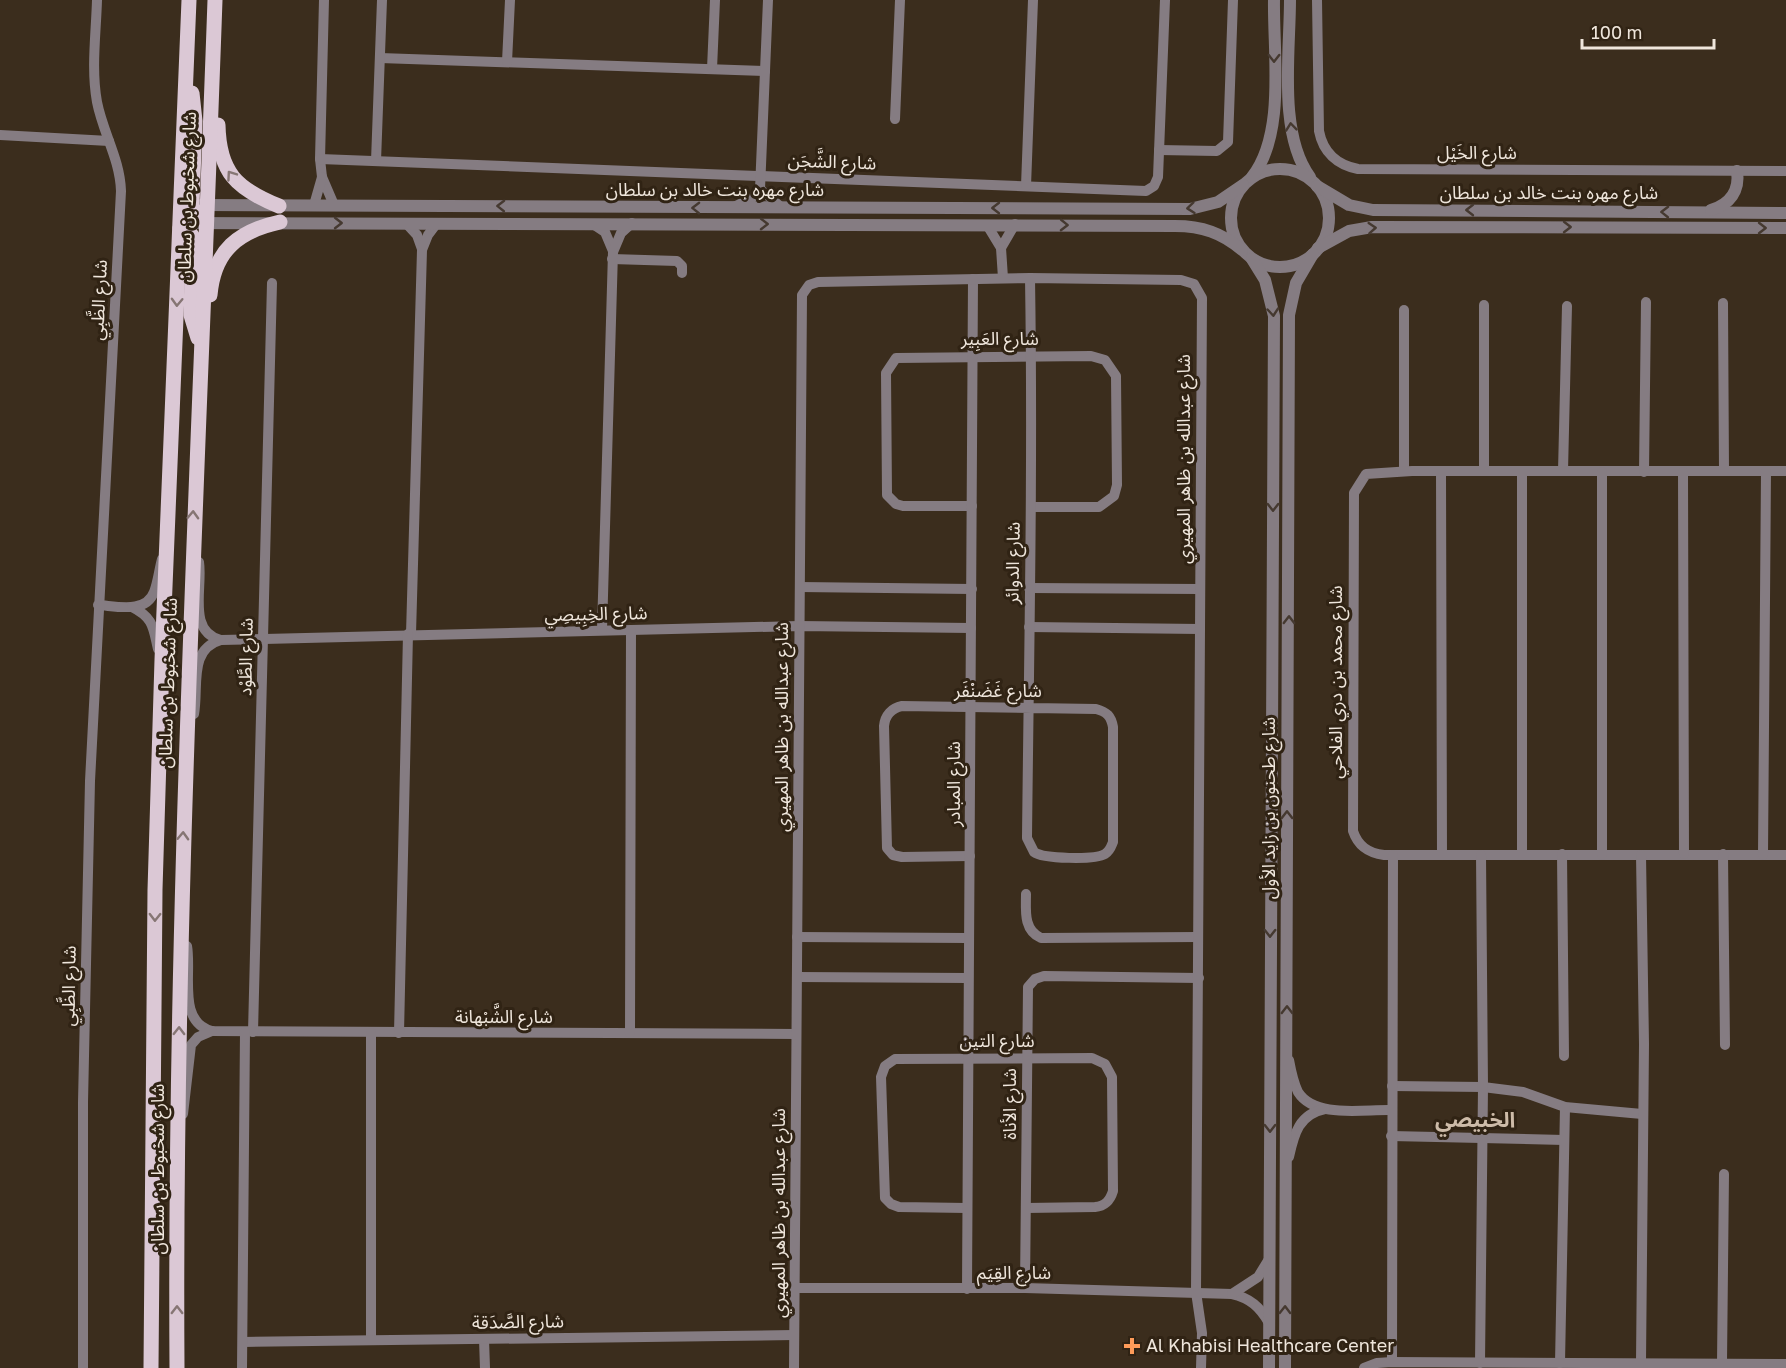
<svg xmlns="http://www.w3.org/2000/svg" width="1786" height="1368" font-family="'Golos Text','Noto Sans Arabic',sans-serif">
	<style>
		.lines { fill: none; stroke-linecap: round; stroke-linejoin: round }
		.minor { stroke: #857c82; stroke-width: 10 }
		.tertiary { stroke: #857c82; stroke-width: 12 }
		.primary { stroke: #dbc8d5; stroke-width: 15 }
		.oneway { stroke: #453930 }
		.oneway2 { stroke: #867674 }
		.poi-dot { fill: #fe9b59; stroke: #302314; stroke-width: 2 }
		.labels { text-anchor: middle; stroke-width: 6; stroke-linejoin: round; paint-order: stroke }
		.street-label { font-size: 18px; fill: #efe6dc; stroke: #302314 }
		.poi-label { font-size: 18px; fill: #efe6dc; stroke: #302314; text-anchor: start }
		.quarter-label { font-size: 21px; font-weight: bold; fill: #cdbba8; stroke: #302314 }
	</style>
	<rect width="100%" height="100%" fill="#3b2d1d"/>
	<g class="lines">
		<g class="minor">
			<polyline points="324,0 320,159 322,177 334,205"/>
			<path d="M 1317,0 L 1319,131 C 1323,152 1337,165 1358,169 L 1786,171"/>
			<polyline points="380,58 765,71"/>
			<polyline points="507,62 510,0"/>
			<polyline points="712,69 715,0"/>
			<polyline points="895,119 900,0"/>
			<polyline points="0,135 109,141"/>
			<polyline points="1159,150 1217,151 1228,142 1233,0"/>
			<polyline points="320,159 1146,191 1154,186 1158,177 1165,0"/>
			<polyline points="376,161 382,0"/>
			<polyline points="1026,186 1033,0"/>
			<polyline points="760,189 782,208"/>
			<polyline points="314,205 322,177"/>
			<polyline points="734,207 752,198 760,189 768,0"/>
			<polyline points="406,223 417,235 422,249"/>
			<polyline points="593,224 605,232 613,251"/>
			<polyline points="987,225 1001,248 1003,278"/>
			<polyline points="1001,248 1015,224"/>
			<polyline points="612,259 677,261 682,266 682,273"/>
			<polyline points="1723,303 1724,471"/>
			<polyline points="1404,471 1404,310"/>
			<polyline points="1441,471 1442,855"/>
			<polyline points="1484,471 1484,305"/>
			<polyline points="1522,471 1522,855"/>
			<polyline points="1563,471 1567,306"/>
			<path d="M 1786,471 L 1412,471 L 1366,474 L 1354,493 L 1353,831 C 1358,846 1368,853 1384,855 L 1786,855"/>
			<polyline points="1644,472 1646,302"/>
			<polyline points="1683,472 1684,854"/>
			<polyline points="972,506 903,506 896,504 887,495 886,373 896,358 1091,356 1105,360 1116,376 1117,485 1114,496 1099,507 1031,507"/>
			<path d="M 199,562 C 203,588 187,632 221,640 L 799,626 L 971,628"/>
			<polyline points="800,587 972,589"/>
			<polyline points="1029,588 1200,589"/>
			<path d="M 98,605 C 116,606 146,614 154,592 C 158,582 159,570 162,559"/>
			<path d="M 132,607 C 154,618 153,628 158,649"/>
			<polyline points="1029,627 1200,629"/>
			<polyline points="602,630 613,252 621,233 632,223"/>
			<polyline points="411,634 422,250 428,235 437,223"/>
			<path d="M 194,714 C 199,687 188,649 221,640"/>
			<polyline points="1562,854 1564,1056"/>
			<polyline points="1723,854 1725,1045"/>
			<polyline points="1602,855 1602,472"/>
			<polyline points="1763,855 1766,471"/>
			<path d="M 970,856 L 902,857 L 893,855 L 887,848 L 884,726 C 885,715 892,708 902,706 L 1096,709 C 1107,712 1111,716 1113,727 L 1113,842 C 1111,847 1110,851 1105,854 C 1095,860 1043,859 1034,852 L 1027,838 C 1029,651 1033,464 1030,278"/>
			<path d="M 1026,894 C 1026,910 1023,930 1041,938 L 1198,937"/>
			<polyline points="797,937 968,938"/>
			<path d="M 187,946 C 192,974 177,1022 212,1031 L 796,1034"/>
			<polyline points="797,977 968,978"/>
			<polyline points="253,1032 272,283"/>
			<polyline points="371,1033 371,1340"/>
			<polyline points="399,1033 408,634"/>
			<polyline points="630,1033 631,630"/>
			<path d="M 1289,1060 C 1291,1071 1293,1082 1298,1092 C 1315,1119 1364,1109 1392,1110"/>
			<polyline points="1392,1086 1483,1087 1523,1092 1565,1107 1642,1114"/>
			<polyline points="183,1114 191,1045 198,1037 212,1031"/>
			<polyline points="1391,1136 1564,1140"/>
			<path d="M 1289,1157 C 1294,1134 1299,1114 1325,1109"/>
			<path d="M 967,1208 L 899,1207 L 891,1204 L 885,1198 L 881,1077 L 885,1066 L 895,1059 L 1092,1058 L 1105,1064 L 1112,1077 L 1113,1191 C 1110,1201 1105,1206 1095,1207 L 1026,1208"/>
			<path d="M 796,1288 L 1025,1288 L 1232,1294 C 1250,1298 1260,1307 1269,1323"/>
			<polyline points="1025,1288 1028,987 1035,979 1044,976 1199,978"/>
			<polyline points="967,1289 973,279"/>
			<polyline points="1232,1294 1258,1277 1269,1259"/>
			<polyline points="484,1339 485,1368"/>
			<polyline points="243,1342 794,1335"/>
			<polyline points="1392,1362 1393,855"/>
			<polyline points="1641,1362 1644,1044 1641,855"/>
			<polyline points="1480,1363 1483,1087 1481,855"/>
			<polyline points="1560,1363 1565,1107"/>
			<polyline points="1722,1363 1724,1174"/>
			<path d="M 83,1368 L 83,1102 L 90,781 L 121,191 C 120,159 103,133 97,102 C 91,69 96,34 97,0"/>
			<polyline points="242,1368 245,1032"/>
			<polyline points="794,1368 802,295 809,285 818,282 1030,278 1181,280 1194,284 1202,298 1196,1292 1202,1333 1201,1368"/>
			<polyline points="1364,1368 1377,1363 1392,1362 1786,1364"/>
		</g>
		<g class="tertiary">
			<path d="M 1290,0 C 1290,52 1278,134 1310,177"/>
			<circle cx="1280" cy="218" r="49"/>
			<path d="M 1252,177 C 1286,134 1273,53 1274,0"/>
			<polyline points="1317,186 1349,205 1373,210 1786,213"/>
			<polyline points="201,205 1190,209 1218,202 1243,185"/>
			<path d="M 1711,210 C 1730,204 1740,191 1737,171"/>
			<path d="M 180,223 L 1175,226 C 1202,226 1222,233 1242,250"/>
			<polyline points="1318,248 1349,231 1372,227 1786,228"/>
			<polyline points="1252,259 1265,280 1274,316 1269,1368"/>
			<polyline points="1285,1368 1289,315 1296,283 1313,254"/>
		</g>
		<g class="primary">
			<polyline points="192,93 195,121 192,205 195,214 205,222"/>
			<path d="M 218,125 C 219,173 237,189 279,206"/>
			<polyline points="180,228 188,230 193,237 191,315 198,338"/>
			<path d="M 210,295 C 214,250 239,231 280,222"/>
			<polyline points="151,1368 155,890 162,660 189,0"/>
			<path d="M 177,1368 C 174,911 199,456 215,0"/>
		</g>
	</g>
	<defs><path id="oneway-chevron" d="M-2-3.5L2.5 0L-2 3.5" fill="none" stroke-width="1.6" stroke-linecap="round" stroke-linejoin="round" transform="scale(1.5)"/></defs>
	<g class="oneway">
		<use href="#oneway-chevron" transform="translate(1274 58) rotate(90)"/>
		<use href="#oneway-chevron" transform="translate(1291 127) rotate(-96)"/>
		<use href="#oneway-chevron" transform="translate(501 206) rotate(-179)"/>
		<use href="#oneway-chevron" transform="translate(696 208) rotate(-179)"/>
		<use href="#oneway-chevron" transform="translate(996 208) rotate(180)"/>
		<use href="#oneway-chevron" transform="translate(1191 208) rotate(174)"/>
		<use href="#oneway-chevron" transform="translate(1470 210) rotate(-180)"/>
		<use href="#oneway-chevron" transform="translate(1665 212) rotate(-179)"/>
		<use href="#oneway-chevron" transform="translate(338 223)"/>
		<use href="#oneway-chevron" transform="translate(764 224)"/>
		<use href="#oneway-chevron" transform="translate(1064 225) rotate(1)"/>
		<use href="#oneway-chevron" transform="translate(1567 227)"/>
		<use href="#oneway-chevron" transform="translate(1372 228) rotate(-4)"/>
		<use href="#oneway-chevron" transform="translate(1762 228)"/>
		<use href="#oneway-chevron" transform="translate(1273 312) rotate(85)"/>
		<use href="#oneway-chevron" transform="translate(1273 507) rotate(90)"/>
		<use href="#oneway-chevron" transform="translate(1289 620) rotate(-90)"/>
		<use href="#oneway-chevron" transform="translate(1287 815) rotate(-90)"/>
		<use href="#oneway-chevron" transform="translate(1270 933) rotate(90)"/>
		<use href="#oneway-chevron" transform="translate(1287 1010) rotate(-90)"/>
		<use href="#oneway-chevron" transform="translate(1270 1128) rotate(90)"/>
		<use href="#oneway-chevron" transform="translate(1285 1310) rotate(-89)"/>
	</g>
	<g class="oneway2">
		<use href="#oneway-chevron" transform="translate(231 175) rotate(-125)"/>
		<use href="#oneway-chevron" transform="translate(177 302) rotate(92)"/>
		<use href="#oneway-chevron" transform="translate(193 515) rotate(-88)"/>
		<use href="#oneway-chevron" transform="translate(183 836) rotate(-88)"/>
		<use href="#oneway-chevron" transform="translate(155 917) rotate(91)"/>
		<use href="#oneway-chevron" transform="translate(179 1031) rotate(-89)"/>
		<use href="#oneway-chevron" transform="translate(177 1310) rotate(-90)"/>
	</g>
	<path class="poi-dot" d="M1129 1337h6v6h6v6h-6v6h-6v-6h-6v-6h6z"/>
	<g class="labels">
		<g class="street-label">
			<text x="1477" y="159">شارع الخَيْل</text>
			<text transform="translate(832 162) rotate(2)" y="6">شارع الشَّجَن</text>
			<text x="715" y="196">شارع مهره بنت خالد بن سلطان</text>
			<text x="1549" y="199">شارع مهره بنت خالد بن سلطان</text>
			<text transform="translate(187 197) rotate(-88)" y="6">شارع شخبوط بن سلطان</text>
			<text transform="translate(99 300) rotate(-87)" y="6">شارع الظَّبِي</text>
			<text x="1000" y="345">شارع العَبِير</text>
			<text transform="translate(1184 459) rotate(-90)" y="6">شارع عبدالله بن ظاهر المهيري</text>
			<text transform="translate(1013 563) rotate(-89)" y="6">شارع الدوائر</text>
			<text transform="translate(596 614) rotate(-1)" y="6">شارع الخِبِيصِي</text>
			<text transform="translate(246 657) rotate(-89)" y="6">شارع الطَّوْد</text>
			<text transform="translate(1336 682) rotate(-90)" y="6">شارع محمد بن دري الفلاحي</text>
			<text transform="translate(168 683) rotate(-88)" y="6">شارع شخبوط بن سلطان</text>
			<text x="998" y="697">شارع غَضَنْفَر</text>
			<text transform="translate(782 727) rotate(-90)" y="6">شارع عبدالله بن ظاهر المهيري</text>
			<text transform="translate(954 784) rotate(-90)" y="6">شارع المبادر</text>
			<text transform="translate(1269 808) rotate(-90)" y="6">شارع طحنون بن زايد الأول</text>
			<text transform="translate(69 986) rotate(-89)" y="6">شارع الظَّبِي</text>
			<text x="504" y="1023">شارع الشَّبْهانة</text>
			<text x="997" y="1047">شارع التين</text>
			<text transform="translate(1010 1104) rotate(-90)" y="6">شارع الأناة</text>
			<text transform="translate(158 1169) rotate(-90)" y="6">شارع شخبوط بن سلطان</text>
			<text transform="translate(779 1213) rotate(-90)" y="6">شارع عبدالله بن ظاهر المهيري</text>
			<text x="1014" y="1279">شارع القِيَم</text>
			<text transform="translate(518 1322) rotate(-1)" y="6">شارع الصَّدَقة</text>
		</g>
		<g class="poi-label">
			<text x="1146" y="1352">Al Khabisi Healthcare Center</text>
		</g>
		<g class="quarter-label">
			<text x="1475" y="1127">الخبيصي</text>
		</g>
	</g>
	<path d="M1582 39v9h132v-9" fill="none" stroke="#efe6dc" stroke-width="3"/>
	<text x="1591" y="39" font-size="18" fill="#efe6dc" stroke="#302314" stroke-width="4.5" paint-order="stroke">100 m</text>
</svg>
